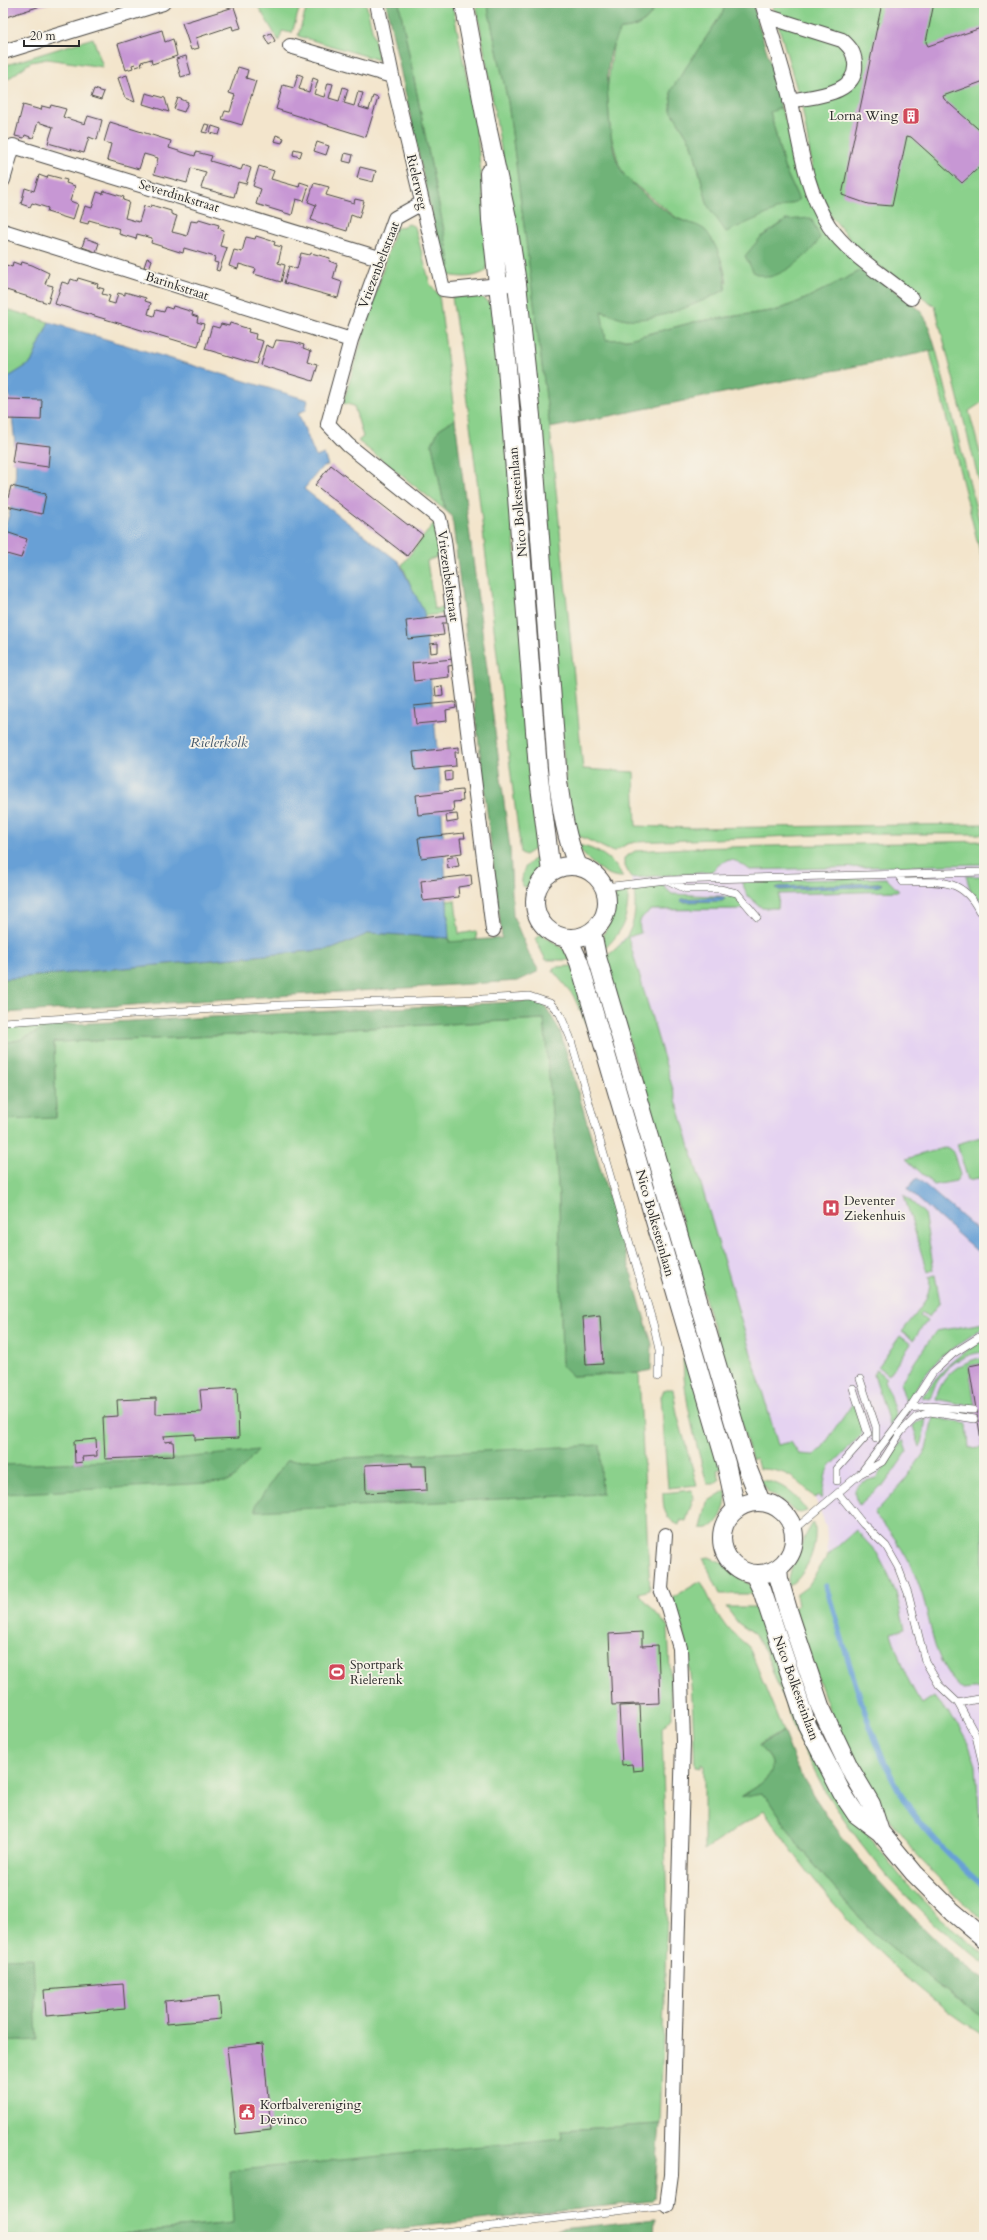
<svg xmlns="http://www.w3.org/2000/svg" width="987" height="2240" font-family="Cardo,serif">
  <style>
    .built { fill: #e5d3f1 }
    .green { fill: #8bd18c; stroke: #5b7e5c; fill-rule: evenodd }
    .forest { fill: #70b378; stroke: #4e6f52 }
    .water { fill: #67a0d6; stroke: #496680 }
    .lines { fill: none; stroke-linecap: round; stroke-linejoin: round }
    .stream { stroke: #67a0d6; stroke-width: 5.5 }
    .building { fill: #c797d4 }
    .service-casing { stroke: #494743; stroke-width: 8 }
    .minor-casing { stroke: #494743; stroke-width: 16 }
    .tertiary-casing { stroke: #494743; stroke-width: 20 }
    .service { stroke: #fff; stroke-width: 7 }
    .minor { stroke: #fff; stroke-width: 14 }
    .tertiary { stroke: #fff; stroke-width: 18 }
    .labels { text-anchor: middle; dominant-baseline: central; stroke-width: 3.5; stroke-linejoin: round; paint-order: stroke }
    .poi-label { font-size: 13px; fill: #2b2b2b; stroke: #f7f3e8; text-anchor: start }
    .street-label { font-size: 13px; fill: #2b2b2b; stroke: #f7f3e8 }
    .water-label { font-size: 14px; font-style: italic; fill: #405467; stroke: #f7f3e8 }
  </style>
  <rect width="100%" height="100%" fill="#f7f3e8"/>
  <filter id="ink" filterUnits="userSpaceOnUse"><feTurbulence type="fractalNoise" baseFrequency=".025" numOctaves="2"/><feDisplacementMap in="SourceGraphic" scale="8" xChannelSelector="R" yChannelSelector="G"/><feConvolveMatrix kernelMatrix="1 2 1 2 8 2 1 2 1" color-interpolation-filters="sRGB"/></filter>
  <filter id="wash" filterUnits="userSpaceOnUse"><feTurbulence type="fractalNoise" baseFrequency=".012" numOctaves="4" result="noise"/><feDisplacementMap in="SourceGraphic" scale="16" xChannelSelector="R" yChannelSelector="G"/><feGaussianBlur stdDeviation="0.9" result="paint"/><feColorMatrix in="noise" values="0 0 0 0 0 0 0 0 0 0 0 0 0 0 0 0 0 1.4 0 .05"/><feComposite in="paint" operator="in"/></filter>
  <g filter="url(#wash)">
    <rect width="100%" height="100%" fill="#f3e5cc"/>
    <path class="built" d="M728 860H738L750 870 984 864V1896L817 1575 828 1555 826 1526 815 1498 798 1479 774 1469H759L756 1458 752 1460 605 957 612 953 629 932 636 915V904L631 878 711 872 721 862Z"/>
    <path class="green" d="M256 3H301L292 33 282 31 279 41Z
      M308 3H366L379 60 298 36Z
      M399 3H452L476 125 489 254 486 271C474 278 462 278 448 275L443 268 451 266Z
      M476 3H487L508 102 530 270 550 428 583 769 634 772 636 826 690 828 984 824V834H846L636 842 627 844 613 852 582 837H574L569 815 513 218Z
      M656 3H725L723 12 671 91V110L692 144 708 206 799 200 784 167 770 111 781 108 793 140 806 191 866 268 805 299 778 310 694 322 629 339 606 340 600 311 627 319 727 282 722 262 705 230 677 218 668 211 625 177 619 165 611 135 607 91 614 39 621 29C638 29 652 19 656 3Z
      M772 3H984V401L969 411 984 468V501L935 306 862 254 827 211 814 178 802 107Z
      M93 38 103 67 47 59 31 62 4 82 3 86V66Z
      M409 224 415 227 430 284 439 295 455 419 439 429 432 444 445 510 358 441 363 437 354 406 343 403 395 229Z
      M479 295 490 303 496 315 539 846 525 855 521 853C496 668 481 481 452 297Z
      M3 308 49 322 31 363 7 378H3Z
      M936 350 984 540V568L930 352Z
      M434 523 437 528 439 556 427 561 434 609 449 607V613L424 616 402 565Z
      M984 841V864L750 870C733 857 727 856 711 872L631 878 624 864V858L635 851 688 848Z
      M577 845C597 848 614 859 623 877 605 878 586 860 577 845Z
      M543 853C546 866 535 877 530 888L522 886C521 867 527 863 543 853Z
      M966 876H984V902L971 892Z
      M886 878 899 891 779 894 778 908H762L748 896 741 881ZM878 883 881 884 879 886 779 890V887Z
      M662 885 672 894 736 897 743 905 744 909 652 910C641 916 637 921 641 933L628 937 778 1445 791 1442 799 1454 814 1455 822 1448 853 1403 862 1429 861 1435 830 1467 826 1474 821 1499 818 1495 815 1498C797 1479 786 1469 759 1469L756 1458 752 1460 605 957C631 940 638 920 634 890Z
      M628 890C629 915 623 933 603 950 598 937 611 923 614 911 616 905 613 898 617 893Z
      M455 900 459 934 476 931 477 940 449 943 447 901Z
      M541 933C552 943 564 945 571 960H546L535 939Z
      M573 966 594 1031 590 1032 573 995 553 971 555 967Z
      M545 1019 559 1197 562 1366 572 1376 639 1373 650 1590 639 1593 668 1627 672 1717 662 1728 667 1911 660 2124 562 2130 563 2138 233 2223 85 2237H3V1120L56 1117 54 1042 155 1039Z
      M52 1025 20 1040 3 1043V1027Z
      M984 1136V1177L968 1180 957 1144Z
      M946 1147 953 1151 960 1175 956 1181 934 1185 906 1159Z
      M904 1195 924 1213 934 1270 927 1272Z
      M935 1275 940 1302 929 1317 922 1313 920 1316 927 1321 913 1340 902 1332C913 1316 934 1298 929 1277Z
      M984 1323V1327L941 1356 922 1379 906 1402 900 1383 936 1331Z
      M900 1336 911 1344 889 1375 878 1367Z
      M984 1340V1352C956 1355 938 1372 930 1399L922 1397C941 1370 955 1356 984 1340Z
      M690 1357 722 1468 717 1470 720 1479 714 1484H707C696 1442 684 1402 683 1359Z
      M984 1357V1363L969 1366 975 1407 936 1399C942 1374 960 1362 984 1357Z
      M876 1370 887 1378 885 1380 896 1416 890 1426 874 1375Z
      M665 1389H673L677 1414 697 1485 668 1488 661 1396Z
      M933 1417 967 1424 969 1448 982 1447 984 1670 982 1671 984 1688 963 1690C932 1664 933 1627 921 1591 911 1561 896 1536 874 1514L905 1480 926 1450Z
      M926 1418 922 1444 920 1447 913 1426 917 1422Z
      M903 1440 907 1452 884 1485 879 1487 859 1505C848 1487 860 1482 876 1478Z
      M759 1480C781 1481 795 1494 807 1511L801 1513 795 1512 785 1503 768 1492Z
      M692 1490 693 1499 686 1521 680 1520 679 1525C664 1519 663 1507 663 1493Z
      M726 1490C728 1504 719 1532 701 1528L707 1502Z
      M813 1523C816 1527 815 1533 815 1538 813 1558 805 1573 789 1586 785 1577 806 1532 813 1523Z
      M856 1530 877 1553 887 1572 896 1593 905 1629 891 1633C899 1658 907 1682 922 1704L934 1696 958 1725 969 1744 976 1765 980 1825 984 1841V1920L966 1906 920 1859 881 1808 835 1726 793 1607 798 1605 796 1595 808 1586 828 1555Z
      M709 1557 721 1562 754 1588 756 1594H720L703 1558Z
      M701 1581 717 1614 727 1628 749 1647 783 1731 759 1745C762 1750 768 1755 771 1760 779 1776 753 1788 742 1796L761 1793 772 1804 801 1849 867 1927 935 1983 984 2018V2035C896 1981 819 1895 764 1810L704 1850V1766L701 1764V1768L695 1767C692 1710 694 1651 672 1598Z
      M726 1607H756L760 1618 765 1616 851 1814 905 1882 941 1919 984 1954V1964L930 1920 888 1877 860 1842 826 1793 798 1738 765 1651 755 1635 738 1623Z"/>
    <path class="forest" d="M386 3H399L451 266 443 268Z
      M487 3H656C652 19 637 29 621 29 608 47 606 76 608 99 609 120 611 161 626 177 638 190 663 210 678 219 686 222 700 225 706 231 717 244 728 273 725 290 700 303 656 322 627 319 619 318 609 313 601 311L606 340 629 339 694 322 778 310 805 299 866 268 920 310 927 321 936 350 550 428 508 102Z
      M725 3H753C761 39 776 72 781 108L770 112 784 167 799 200 726 232 708 206 692 144 671 110V90L723 12Z
      M811 218 820 237C814 252 786 274 769 277 765 277 758 274 754 273L745 256 760 238 786 220Z
      M455 419 510 849 513 916 530 956 539 971 518 981 3 1013V979L332 949 370 933 449 938V942L502 938 452 516 445 510 432 444 439 429Z
      M534 1001 543 1002 560 1031 652 1344 651 1370 639 1373 572 1376 562 1366 559 1197 544 1019 155 1039 54 1042 56 1118 3 1120V1043L20 1040 52 1025Z
      M600 1445 602 1494 256 1511V1504L286 1461Z
      M258 1450 234 1478 227 1482 3 1494V1465L174 1459Z
      M783 1731C789 1746 795 1764 803 1778 833 1830 871 1875 913 1917 935 1940 957 1961 984 1979V2018L935 1983 867 1927 801 1849 772 1804 761 1793 741 1797C752 1789 778 1777 771 1760 769 1755 762 1750 759 1746Z
      M33 1958 37 2040 3 2042V1959Z
      M660 2124 654 2198 651 2201 324 2237H85L233 2223 230 2171 563 2138 562 2130Z
      M655 2219 654 2237H485Z"/>
    <path class="water" d="M49 322 308 400 306 410 298 413 316 457 324 454 328 465 321 468 304 489 399 562 424 612 440 780 449 938 370 933 332 949 3 979V531C25 482 13 429 7 378L31 363Z
      M878 883 882 884 879 886 779 890 776 888 779 887Z
      M722 897 725 899 722 901 683 902 680 901 682 899Z
      M917 1178 984 1236V1245L978 1252 907 1189Z"/>
    <g class="lines">
      <path class="stream" d="M826 1586C848 1656 870 1750 911 1810 931 1838 958 1864 984 1887"/>
    </g>
    <g id="blocks">
      <path class="building" d="M3 3H50L3 18Z
        M882 3H934L926 42 928 46 984 27V81L943 96 944 99 984 134V163L962 183 911 137 907 136 892 206 868 204 842 195Z
        M234 7 241 28 233 30 232 26 196 38 199 48 191 50 182 23Z
        M162 30 165 42 173 39 177 56 152 64 151 59 141 62 142 65 136 67 135 64 132 65 133 68 126 70 118 44Z
        M271 33 275 41 269 45 264 36Z
        M186 56 191 74 181 77 176 59Z
        M238 67 248 70 246 78 256 81 242 125 222 119 225 111 230 112 235 95 229 93Z
        M298 74 303 76 299 89 309 92 313 78 318 80 314 94 324 97 328 83 333 84 329 98 339 101 343 87 348 89 344 103 354 106 358 92 363 93 359 107 369 110 373 96 378 98 366 137 276 109 283 85 294 88Z
        M127 75 135 102 125 98 118 78Z
        M94 89 104 92 101 100 91 97Z
        M146 93 165 98 169 112 143 104Z
        M178 98 188 102 184 112 174 109Z
        M23 105 41 110 42 106 50 108 51 105 66 109 63 117 85 124 88 116 102 120 97 140 89 137 84 153 48 143 53 127 38 122 33 138 25 135 24 138 15 136Z
        M110 122 171 141 169 148 195 156 196 152 212 156 210 161 241 170 243 165 251 168 246 184 238 182 234 197 201 188 206 172 191 168 187 183 154 174 158 158 144 154 139 169 107 160 111 144 104 142Z
        M205 124 210 125 207 133 202 132Z
        M212 126 221 129 219 135 210 133Z
        M276 135 284 138 282 143 274 141Z
        M317 142 329 146 326 155 314 151Z
        M294 149 302 151 300 157 293 155Z
        M345 153 353 155 351 163 343 161Z
        M259 166 274 171 271 179 299 187 300 182 309 185 304 201 296 199 292 215 256 204 261 189 253 186Z
        M360 167 376 171 373 182 357 178Z
        M39 175 47 178 48 175 67 180 66 183 75 186 70 201 78 204 73 220 47 212 48 208 32 203 30 207 21 204 25 188 34 191Z
        M314 183 329 187 326 195 354 203 355 199 364 201 359 218 351 215 347 231 311 220 316 205 308 202Z
        M104 191 124 197 123 200 129 202 125 218 139 222 144 206 150 208 151 205 171 211V214L177 216 172 232 180 234 187 236 191 221 198 222 199 219 219 225 218 228 224 230 220 246 227 248 219 271 216 270 218 263 214 262 215 257 184 248 183 253 151 243 152 238 137 234 136 239 119 234 120 229 89 220 88 224 80 222 85 206 92 208 97 192 103 194Z
        M256 236 275 242 274 245 282 247 278 263 285 265 281 282 254 274 256 269 239 264 238 269 229 266 234 250 242 252 246 237 255 239Z
        M85 238 99 243 96 252 82 247Z
        M301 253 310 255 311 253 330 258 329 261 337 264 333 279 342 282 338 298 284 283 289 266 297 269Z
        M147 258 152 260 149 269 144 267Z
        M13 262 21 265 22 262 32 265 49 273 45 284 53 286 48 303 3 289V264L12 267Z
        M78 278 98 284 97 287 104 289 102 294 110 296 108 302 115 304 118 293 125 295V292L146 298 145 301 151 303 148 314 154 316 156 310 164 312 166 307 172 309 173 306 193 312 192 315 198 317 197 322 204 324 198 347 55 304 62 282 69 284 71 279 77 281Z
        M230 323 249 329 248 332 256 334 255 339 263 341 256 364 205 349 212 326 219 328 221 324 229 326Z
        M276 340 294 342 304 345 303 348 311 351 308 362 318 365 313 381 260 365 266 345 273 348Z
        M5 399 42 400 41 420 5 419Z
        M15 442 50 446 48 467 12 462Z
        M331 465 408 525 409 524 423 535 407 556 315 485Z
        M11 486 46 494 42 514 6 506Z
        M3 531 27 539 21 558 3 553Z
        M448 616V623H442L444 635 408 639 406 621Z
        M438 643V652L431 653 430 644Z
        M453 659 454 665 448 666 449 677 414 681 412 663Z
        M442 686 443 695 436 696 435 687Z
        M455 702 456 708 446 710 447 721 416 724 414 706Z
        M459 747V752H455L456 766 415 770 413 752Z
        M452 771V780L446 781 445 772Z
        M462 790 463 801 453 802 454 811 418 815 416 795Z
        M457 814 458 821 447 823 446 815Z
        M464 833 465 838H460L462 853 421 858 418 838Z
        M457 856 459 866 448 868 447 858Z
        M471 875 472 885 458 887 459 897 423 901 421 881Z
        M600 1315 603 1364 586 1365 583 1317Z
        M984 1363V1452H983L969 1366Z
        M237 1388 239 1438 195 1440V1434L164 1436 165 1442 173 1441 174 1456 105 1459 103 1417 118 1416 117 1400 156 1398V1414L202 1412 200 1390Z
        M96 1439 97 1456 82 1457 83 1462 75 1463 74 1441Z
        M412 1463V1466H426L427 1490 366 1493 365 1465Z
        M642 1632V1646L658 1645 660 1703 612 1705 609 1634Z
        M640 1705 643 1770 633 1771 632 1764 622 1765 619 1706Z
        M123 1984 125 2009 46 2016 44 1990Z
        M219 1996 221 2019 167 2024 165 2001Z
        M263 2043 271 2130 236 2134 227 2047Z"/>
    </g>
  </g>
  <g filter="url(#ink)">
    <use href="#blocks" fill-opacity="0" stroke="#494743" stroke-width="1"/>
    <g class="lines">
      <g class="service-casing">
        <path id="service" d="M897 873 903 882C936 882 962 876 979 911
          M669 881 686 889H720L737 893 757 917
          M604 887 667 880 984 872
          M3 1022 282 1005 482 999 529 996 550 1003 560 1014 570 1037 654 1327 659 1351V1376
          M860 1379 876 1427V1439
          M909 1408 930 1406 973 1410
          M860 1474 882 1462 901 1432 916 1417 930 1412 974 1419
          M837 1481V1469L868 1434 853 1388
          M838 1493 863 1524 886 1546 898 1567 908 1593 925 1661 939 1685 958 1703 976 1736 984 1770
          M793 1531 860 1474 907 1412 933 1372 954 1353 984 1334
          M958 1703 984 1698
          M402 2237 667 2205"/>
      </g>
      <g class="minor-casing">
        <path id="minor" d="M377 3 392 76 443 289 451 290 509 284
          M762 3C772 36 783 69 791 102 800 144 805 189 829 226 849 255 884 275 911 298
          M766 16 842 40C850 47 854 52 855 63 858 95 813 96 790 101
          M290 46 392 76
          M3 52 163 3
          M3 180 13 146 379 258
          M422 203 395 218 351 340 328 424 348 445 439 518 444 540 493 930
          M3 231 351 340
          M665 1535 661 1589 667 1604 680 1648 683 1742 671 2175 667 2205"/>
      </g>
      <g class="tertiary-casing">
        <path id="tertiary" d="M464 3 488 131 507 218 517 283 531 416 558 781C562 811 566 839 578 866
          M489 173 491 220 507 367 538 770 551 872
          M535 902a36 36 0 1 1 72 0a36 36 0 1 1-72 0Z
          M592 932 597 957 747 1467 761 1502
          M568 938 579 962 726 1463 736 1509
          M722 1538a36 36 0 1 1 72 0a36 36 0 1 1-72 0Z
          M778 1568 779 1579 788 1610 820 1706 849 1767 871 1804 880 1832
          M754 1574 762 1590 807 1725 842 1793 856 1814 880 1832 914 1873 953 1912 984 1938"/>
      </g>
      <use href="#service" class="service"/>
      <use href="#minor" class="minor"/>
      <use href="#tertiary" class="tertiary"/>
    </g>
  </g>
  <defs>
    <g id="building-square" transform="scale(0.9)"><rect x="-9" y="-9" width="18" height="18" rx="4" fill="#d1495b" stroke="#f7f3e8"/><path d="M-4-6H4V6H1V3H-1V6H-4ZM-2.5-4.3h1.7v1.8h-1.7ZM.8-4.3h1.7v1.8H.8ZM-2.5-1h1.7V.8h-1.7ZM.8-1h1.7V.8H.8Z" fill="#fff"/></g>
    <g id="hospital-square" transform="scale(0.9)"><rect x="-9" y="-9" width="18" height="18" rx="4" fill="#d1495b" stroke="#f7f3e8"/><path d="M-5-5h3v3.5h4V-5h3V5h-3V1.5h-4V5h-3Z" fill="#fff"/></g>
    <g id="stadium-square" transform="scale(0.9)"><rect x="-9" y="-9" width="18" height="18" rx="4" fill="#d1495b" stroke="#f7f3e8"/><path d="M0-5a6.5 5 0 1 0 0 10a6.5 5 0 1 0 0-10ZM-3.5-1.8h7v3.6h-7Z" fill="#fff"/></g>
    <g id="civic-square" transform="scale(0.9)"><rect x="-9" y="-9" width="18" height="18" rx="4" fill="#d1495b" stroke="#f7f3e8"/><path d="M-.6-6.5H3V-4.5H.6V-3L4-1V1h2V6H-6V1h2V-1L-.6-3ZM-1.2 2.5V6h2.4V2.5Z" fill="#fff"/></g>
  </defs>
  <g fill-rule="evenodd">
    <use href="#building-square" x="911" y="116"/>
    <use href="#hospital-square" x="831" y="1208"/>
    <use href="#stadium-square" x="337" y="1672"/>
    <use href="#civic-square" x="247" y="2112"/>
  </g>
  <g class="labels">
    <g class="poi-label">
      <text x="898" y="116" text-anchor="end">Lorna Wing</text>
      <text x="844" y="1201">Deventer<tspan x="844" dy="15">Ziekenhuis</tspan></text>
      <text x="350" y="1665">Sportpark<tspan x="350" dy="15">Rielerenk</tspan></text>
      <text x="260" y="2105">Korfbalvereniging<tspan x="260" dy="15">Devinco</tspan></text>
    </g>
    <g class="street-label">
      <text transform="translate(417 182) rotate(77)">Rielerweg</text>
      <text transform="translate(179 196) rotate(17)">Severdinkstraat</text>
      <text transform="translate(379 265) rotate(-69)">Vriezenbeltstraat</text>
      <text transform="translate(177 286) rotate(18)">Barinkstraat</text>
      <text transform="translate(518 502) rotate(-95)">Nico Bolkesteinlaan</text>
      <text transform="translate(448 576) rotate(82)">Vriezenbeltstraat</text>
      <text transform="translate(655 1223) rotate(74)">Nico Bolkesteinlaan</text>
      <text transform="translate(796 1688) rotate(70)">Nico Bolkesteinlaan</text>
    </g>
    <g class="water-label">
      <text x="219" y="742">Rielerkolk</text>
    </g>
  </g>
  <rect width="987" height="2240" fill="none" stroke="#f7f3e8" stroke-width="16"/>
  <path d="M24 40v6h55v-6" fill="none" stroke="#2b2b2b" stroke-width="2"/>
  <text x="30" y="40" font-size="12" fill="#2b2b2b" stroke="#f7f3e8" stroke-width="3" paint-order="stroke">20 m</text>
</svg>
